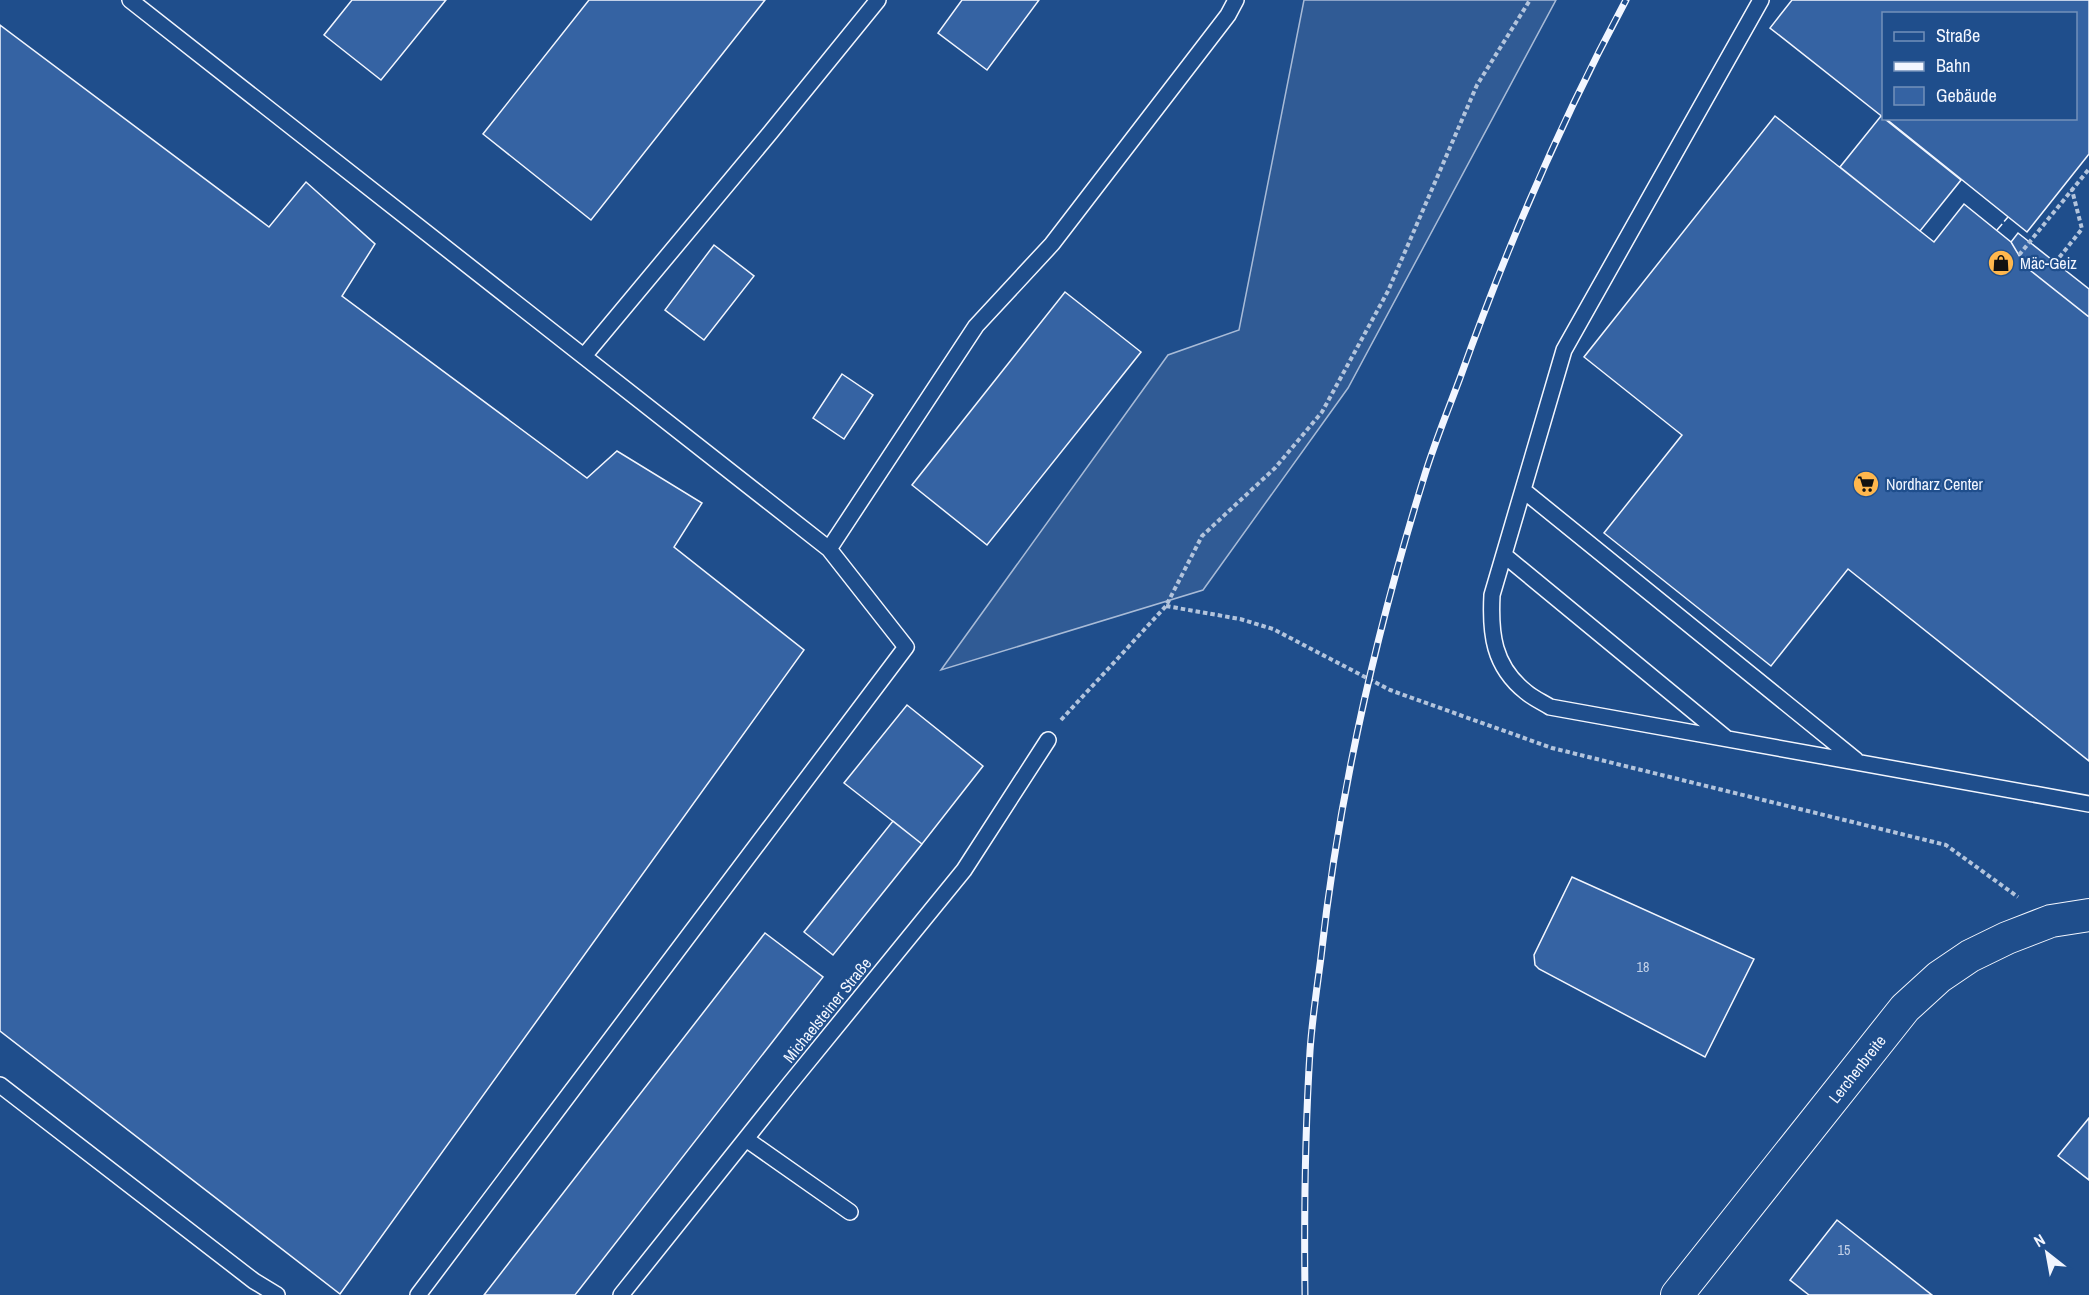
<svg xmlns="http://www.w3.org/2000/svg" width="2089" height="1295" font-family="'Archivo Narrow',sans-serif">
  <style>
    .built { fill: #305b95; stroke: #a8bbd7; stroke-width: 1.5 }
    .building { fill: #3563a3; stroke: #f2f6ff; stroke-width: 1.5 }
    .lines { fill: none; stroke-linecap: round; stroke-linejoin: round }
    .service-casing { stroke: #f2f6ff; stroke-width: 18 }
    .minor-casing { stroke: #f2f6ff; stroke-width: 34 }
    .path { stroke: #b3c4dc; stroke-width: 4; stroke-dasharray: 4.5 3; stroke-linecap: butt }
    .service { stroke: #1f4e8c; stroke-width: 15 }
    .minor { stroke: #1f4e8c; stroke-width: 32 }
    .rail-casing { stroke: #f2f6ff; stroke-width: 7 }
    .rail { stroke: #1f4e8c; stroke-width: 4.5; stroke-dasharray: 14; stroke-linecap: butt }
    .fence { stroke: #f2f6ff; stroke-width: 1.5; stroke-dasharray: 8 3; stroke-linecap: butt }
    .labels { text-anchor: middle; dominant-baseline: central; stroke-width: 4.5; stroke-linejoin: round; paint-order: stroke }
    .number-label { font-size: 14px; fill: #c3d1e8 }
    .poi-label { font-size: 16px; fill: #f2f6ff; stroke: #1f4e8c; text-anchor: start }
    .street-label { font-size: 16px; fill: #f2f6ff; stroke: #1f4e8c }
  </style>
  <rect width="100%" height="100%" fill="#1f4e8c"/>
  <path class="built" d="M1304 0H1556L1348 388 1203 590 941 670 1168 355 1239 330Z"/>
  <path class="building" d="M352 0H446L381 80 324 35Z
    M589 0H765L591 220 483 134Z
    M962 0H1039L987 70 938 33Z
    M1792 0H2089V154L2027 232 1885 118H2076V14H1884V118L1770 28Z
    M0 25 269 227 306 182 375 244 342 296 587 478 617 451 702 503 674 547 804 650 340 1294 0 1031Z
    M1775 116 1934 242 1964 204 2011 242 2026 267 2089 317V761L1848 569 1771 666 1604 533 1682 435 1584 357Z
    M1881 116 1961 180 1920 231 1840 167Z
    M2018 233 2089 289V317L2026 267 2011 242Z
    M714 245 754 276 704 340 665 310Z
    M1065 292 1141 352 987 545 912 485Z
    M842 374 873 395 844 439 813 418Z
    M907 705 983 766 922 844 844 783Z
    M893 821 922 844 833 955 804 932Z
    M1572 877 1754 959 1705 1057 1539 969 1535 965 1534 955Z
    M765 933 823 977 575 1295H484Z
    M2089 1118V1180L2058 1156Z
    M1837 1220 1932 1295H1809L1790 1280Z"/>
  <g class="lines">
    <g class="service-casing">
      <path id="service" d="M130 0 829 549 906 647 418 1295
        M1761 0 1564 350 1492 595C1490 633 1493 666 1526 692 1533 698 1542 702 1550 707L2089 804
        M584 356 770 133 878 0
        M1523 490 1856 760
        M829 549 976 326 1052 244 1228 15 1236 0
        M1504 555 1726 738
        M0 1085 254 1281 277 1295
        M746 1139 850 1212
        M621 1295 788 1086 964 870 1048 740"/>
    </g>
    <g class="minor-casing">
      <path id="minor" d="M1677 1295 1905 1008 1939 977 1970 956 2007 938 2051 921 2089 915"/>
    </g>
    <path class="path" d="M2019 255 2089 169
      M2050 269 2082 229 2072 190
      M1166 606 1240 619 1273 629 1390 690 1552 748 1946 845 2018 897
      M1061 720 1166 606 1202 536 1275 468 1322 412 1388 291 1477 85 1530 0"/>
    <use href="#service" class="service"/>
    <use href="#minor" class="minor"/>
    <g class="rail-casing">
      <path id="rail" d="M1305 1295C1304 1214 1305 1132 1310 1051 1312 1020 1317 988 1321 957 1339 792 1376 632 1425 474 1435 442 1448 410 1460 378 1506 249 1561 121 1626 0"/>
    </g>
    <use href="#rail" class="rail"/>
    <path class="fence" d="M1997 230 2008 217"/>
  </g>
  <defs>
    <g id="shop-disc" transform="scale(1.35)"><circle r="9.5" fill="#ffb74d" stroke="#1f4e8c"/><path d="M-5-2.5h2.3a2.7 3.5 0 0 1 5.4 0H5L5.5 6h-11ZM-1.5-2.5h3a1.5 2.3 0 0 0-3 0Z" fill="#111"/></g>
    <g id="supermarket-disc" transform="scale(1.35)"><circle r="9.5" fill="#ffb74d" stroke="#1f4e8c"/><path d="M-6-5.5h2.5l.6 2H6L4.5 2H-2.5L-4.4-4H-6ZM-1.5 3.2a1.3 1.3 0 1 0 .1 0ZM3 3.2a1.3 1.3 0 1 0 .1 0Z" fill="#111"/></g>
  </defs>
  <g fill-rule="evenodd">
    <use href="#shop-disc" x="2001" y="263"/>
    <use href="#supermarket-disc" x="1866" y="484"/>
  </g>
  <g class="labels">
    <g class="number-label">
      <text x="1643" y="967">18</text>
      <text x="1844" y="1250">15</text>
    </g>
    <g class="poi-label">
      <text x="2020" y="263">Mäc-Geiz</text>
      <text x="1886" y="484">Nordharz Center</text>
    </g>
    <g class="street-label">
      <text transform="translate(827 1010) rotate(-51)">Michaelsteiner Straße</text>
      <text transform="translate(1857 1069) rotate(-52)">Lerchenbreite</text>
    </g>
  </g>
  <rect x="1882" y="12" width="195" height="108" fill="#1f4e8c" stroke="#7391ba" stroke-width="1.5"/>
  <rect x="1894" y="32" width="30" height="9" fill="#1f4e8c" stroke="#7391ba" stroke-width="1.5"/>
  <text x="1936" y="42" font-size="18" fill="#f2f6ff">Straße</text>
  <rect x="1894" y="62" width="30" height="9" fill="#f2f6ff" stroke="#7391ba" stroke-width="1.5"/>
  <text x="1936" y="72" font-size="18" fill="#f2f6ff">Bahn</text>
  <rect x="1894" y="87" width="30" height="18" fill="#3563a3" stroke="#7391ba" stroke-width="1.5"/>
  <text x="1936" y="102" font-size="18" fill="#f2f6ff">Gebäude</text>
  <g transform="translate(2047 1253) rotate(329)" stroke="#1f4e8c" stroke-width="4.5" paint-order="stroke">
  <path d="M0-4.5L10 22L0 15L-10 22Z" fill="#f2f6ff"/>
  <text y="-9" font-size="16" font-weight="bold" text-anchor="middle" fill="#f2f6ff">N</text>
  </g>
</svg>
